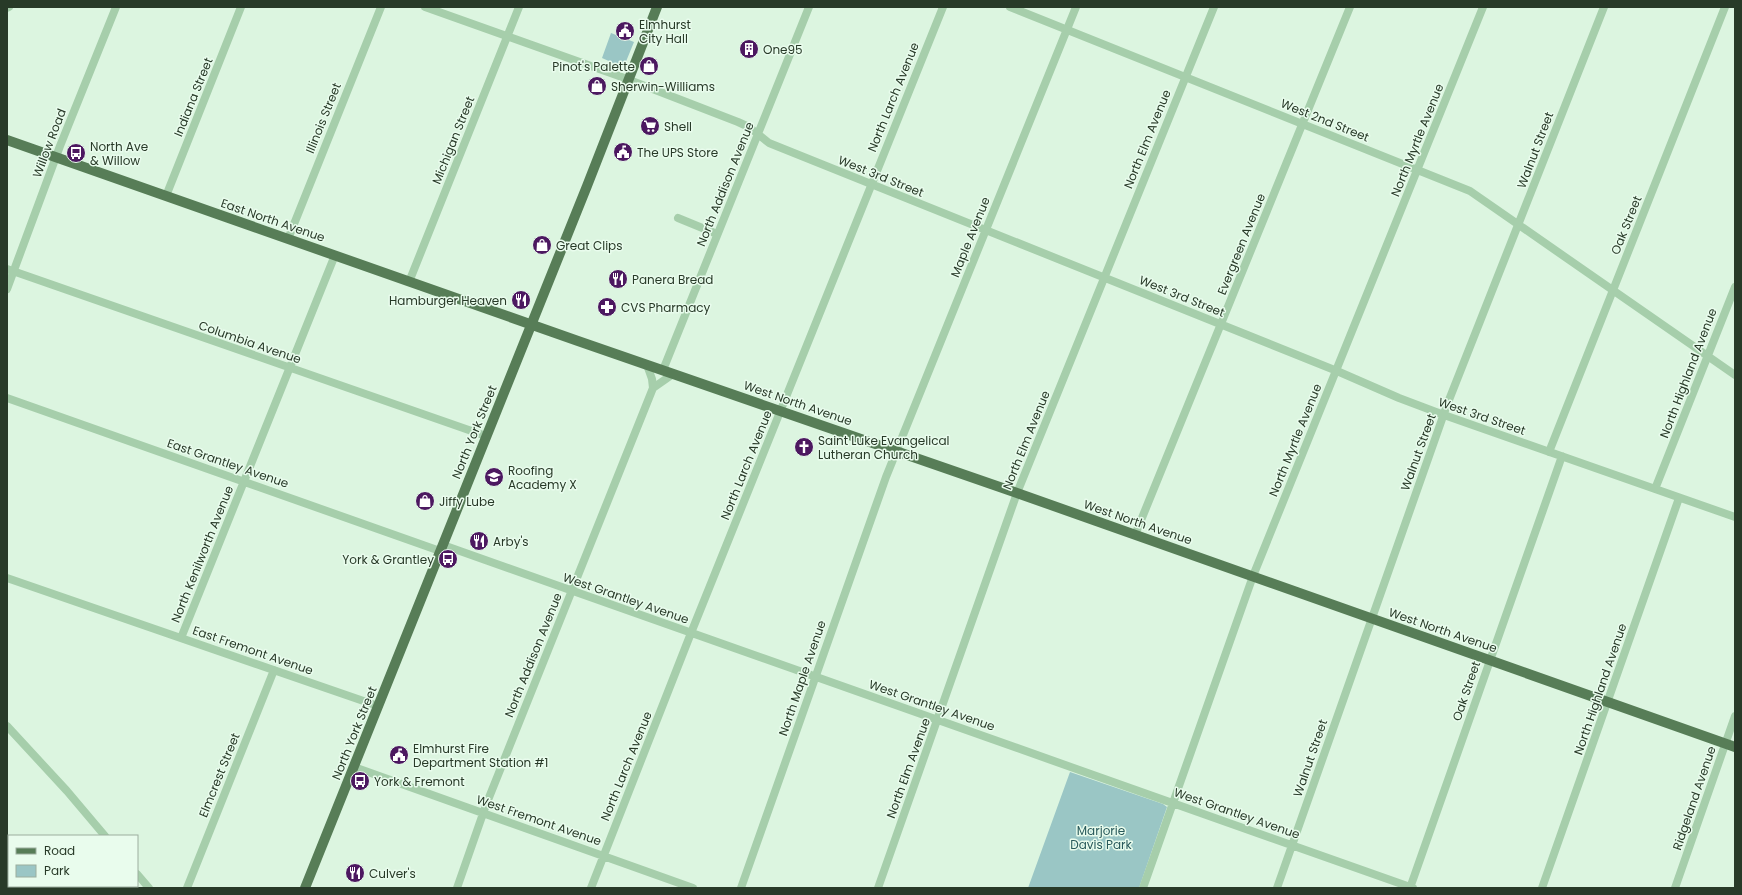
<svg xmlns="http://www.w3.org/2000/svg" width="1742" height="895" font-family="Poppins,sans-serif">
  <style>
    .green { fill: #9ac6c5 }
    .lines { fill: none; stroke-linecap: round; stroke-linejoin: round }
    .minor { stroke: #a6ceab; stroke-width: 8 }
    .major { stroke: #577d57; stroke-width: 10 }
    .highway { stroke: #3f5c3e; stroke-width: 11 }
    .labels { text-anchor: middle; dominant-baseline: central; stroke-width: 3; stroke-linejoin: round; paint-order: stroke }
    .poi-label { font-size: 12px; fill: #283a28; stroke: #e9fced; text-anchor: start }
    .street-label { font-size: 12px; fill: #283a28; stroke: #e9fced }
    .park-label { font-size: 12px; fill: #295a5b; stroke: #e9fced }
  </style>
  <rect width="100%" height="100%" fill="#dcf5e0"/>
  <path class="green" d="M611 33 634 42 625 64 620 66 602 58Z
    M1070 772 1163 804 1167 807 1139 888H1028Z"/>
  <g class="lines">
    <path class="minor" d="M425 7 619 76 738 122 749 127 769 143 1337 371 1399 398 1444 415 1735 517
      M1010 7 1470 191 1735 375
      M7 8 9 7
      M166 196 241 7
      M678 218 717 234
      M288 239 381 7
      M7 269 486 436
      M409 282 519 7
      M7 289 60 146 116 7
      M663 370 809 7
      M653 388 673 374
      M7 398 440 551
      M1549 452 1725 7
      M1655 489 1735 287
      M1135 535 1350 7
      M443 545 1413 888
      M7 578 378 706
      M181 638 335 255
      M7 726 67 791 105 836
      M354 767 693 888
      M137 874 149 888
      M187 888 274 670
      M457 888 486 805 653 388 652 379 647 365
      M591 888 691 633 943 7
      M741 888 886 477 1076 7
      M878 888 1017 493 1214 7
      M1143 888 1253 576 1483 7
      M1277 888 1447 405 1604 7
      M1410 888 1562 456
      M1542 888 1679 498
      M1675 888 1735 716"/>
    <path class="major" d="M7 140 578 341 1017 493 1735 747
      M305 888 587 186 657 7"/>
    <path class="highway" d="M126 886 128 888
      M53 888 55 886"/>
  </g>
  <defs>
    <g id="civic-disc" transform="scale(1)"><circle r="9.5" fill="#4c1860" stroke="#e9fced"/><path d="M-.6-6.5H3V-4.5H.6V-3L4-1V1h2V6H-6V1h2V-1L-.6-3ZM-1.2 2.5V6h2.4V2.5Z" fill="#fff"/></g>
    <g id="building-disc" transform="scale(1)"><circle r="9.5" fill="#4c1860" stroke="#e9fced"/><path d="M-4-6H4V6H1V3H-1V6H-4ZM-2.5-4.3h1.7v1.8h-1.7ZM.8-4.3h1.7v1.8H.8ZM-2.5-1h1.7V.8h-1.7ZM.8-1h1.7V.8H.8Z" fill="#fff"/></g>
    <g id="shop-disc" transform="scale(1)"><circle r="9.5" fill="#4c1860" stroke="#e9fced"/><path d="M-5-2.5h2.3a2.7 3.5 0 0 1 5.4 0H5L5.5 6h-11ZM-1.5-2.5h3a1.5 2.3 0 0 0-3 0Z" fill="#fff"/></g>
    <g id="supermarket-disc" transform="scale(1)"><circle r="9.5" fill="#4c1860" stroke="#e9fced"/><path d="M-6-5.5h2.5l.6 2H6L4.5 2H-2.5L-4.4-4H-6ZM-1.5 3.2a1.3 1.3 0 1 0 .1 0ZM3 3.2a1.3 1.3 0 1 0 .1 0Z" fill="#fff"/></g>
    <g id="bus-disc" transform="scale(1)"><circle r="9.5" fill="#4c1860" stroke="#e9fced"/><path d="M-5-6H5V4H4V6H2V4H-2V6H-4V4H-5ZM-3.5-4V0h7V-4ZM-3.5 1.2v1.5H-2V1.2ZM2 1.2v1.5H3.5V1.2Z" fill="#fff"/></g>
    <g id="restaurant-disc" transform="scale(1)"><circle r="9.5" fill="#4c1860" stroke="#e9fced"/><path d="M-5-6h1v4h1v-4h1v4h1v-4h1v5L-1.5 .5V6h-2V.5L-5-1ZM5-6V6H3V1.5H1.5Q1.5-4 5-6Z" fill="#fff"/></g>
    <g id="pharmacy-disc" transform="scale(1)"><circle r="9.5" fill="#4c1860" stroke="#e9fced"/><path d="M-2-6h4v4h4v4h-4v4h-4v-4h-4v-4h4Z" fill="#fff"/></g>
    <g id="church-disc" transform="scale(1)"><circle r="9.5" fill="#4c1860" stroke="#e9fced"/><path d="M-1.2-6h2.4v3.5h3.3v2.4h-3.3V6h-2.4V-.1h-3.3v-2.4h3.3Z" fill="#fff"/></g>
    <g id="school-disc" transform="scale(1)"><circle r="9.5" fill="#4c1860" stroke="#e9fced"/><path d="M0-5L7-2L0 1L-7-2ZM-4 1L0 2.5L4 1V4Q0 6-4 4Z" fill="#fff"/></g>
  </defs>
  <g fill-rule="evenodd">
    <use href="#civic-disc" x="625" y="31"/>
    <use href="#building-disc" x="749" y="49"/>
    <use href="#shop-disc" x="649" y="66"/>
    <use href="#shop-disc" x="597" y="86"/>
    <use href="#supermarket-disc" x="650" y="126"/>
    <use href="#civic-disc" x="623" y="152"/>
    <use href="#bus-disc" x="76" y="153"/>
    <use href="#shop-disc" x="542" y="245"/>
    <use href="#restaurant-disc" x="618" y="279"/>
    <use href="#restaurant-disc" x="521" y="300"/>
    <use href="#pharmacy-disc" x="607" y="307"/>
    <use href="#church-disc" x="804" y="447"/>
    <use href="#school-disc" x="494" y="477"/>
    <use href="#shop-disc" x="425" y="501"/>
    <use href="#restaurant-disc" x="479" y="541"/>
    <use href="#bus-disc" x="448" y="559"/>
    <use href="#civic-disc" x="399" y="755"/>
    <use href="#bus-disc" x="360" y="781"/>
    <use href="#restaurant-disc" x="355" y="873"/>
  </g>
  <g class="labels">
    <g class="poi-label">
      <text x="639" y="24">Elmhurst<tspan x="639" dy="14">City Hall</tspan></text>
      <text x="763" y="49">One95</text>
      <text x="635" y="66" text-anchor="end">Pinot's Palette</text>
      <text x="611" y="86">Sherwin-Williams</text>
      <text x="664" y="126">Shell</text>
      <text x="90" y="146">North Ave<tspan x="90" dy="14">&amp; Willow</tspan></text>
      <text x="637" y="152">The UPS Store</text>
      <text x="556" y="245">Great Clips</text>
      <text x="632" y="279">Panera Bread</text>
      <text x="507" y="300" text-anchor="end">Hamburger Heaven</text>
      <text x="621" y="307">CVS Pharmacy</text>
      <text x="818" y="440">Saint Luke Evangelical<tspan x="818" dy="14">Lutheran Church</tspan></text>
      <text x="508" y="470">Roofing<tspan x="508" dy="14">Academy X</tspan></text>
      <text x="439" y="501">Jiffy Lube</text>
      <text x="493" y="541">Arby's</text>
      <text x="434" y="559" text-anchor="end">York &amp; Grantley</text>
      <text x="413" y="748">Elmhurst Fire<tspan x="413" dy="14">Department Station #1</tspan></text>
      <text x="374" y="781">York &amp; Fremont</text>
      <text x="369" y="873">Culver's</text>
    </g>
    <g class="street-label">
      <text transform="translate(193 97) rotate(-68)">Indiana Street</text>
      <text transform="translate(893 97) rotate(-68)">North Larch Avenue</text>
      <text transform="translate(323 118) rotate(-68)">Illinois Street</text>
      <text transform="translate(1325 120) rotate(22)">West 2nd Street</text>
      <text transform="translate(1147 139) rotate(-68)">North Elm Avenue</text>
      <text transform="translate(453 140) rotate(-68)">Michigan Street</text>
      <text transform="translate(1417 140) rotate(-68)">North Myrtle Avenue</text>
      <text transform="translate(49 143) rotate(-69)">Willow Road</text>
      <text transform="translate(1535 150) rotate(-69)">Walnut Street</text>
      <text transform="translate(881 176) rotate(22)">West 3rd Street</text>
      <text transform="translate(725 184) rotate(-68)">North Addison Avenue</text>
      <text transform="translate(273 220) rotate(19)">East North Avenue</text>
      <text transform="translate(1626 225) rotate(-68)">Oak Street</text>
      <text transform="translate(970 237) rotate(-68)">Maple Avenue</text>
      <text transform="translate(1241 244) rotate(-68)">Evergreen Avenue</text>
      <text transform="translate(1182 296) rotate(22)">West 3rd Street</text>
      <text transform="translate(250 342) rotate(19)">Columbia Avenue</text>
      <text transform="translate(1688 373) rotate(-69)">North Highland Avenue</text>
      <text transform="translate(798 403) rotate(19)">West North Avenue</text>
      <text transform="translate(1482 416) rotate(19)">West 3rd Street</text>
      <text transform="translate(474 432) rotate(-68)">North York Street</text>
      <text transform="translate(1026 440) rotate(-68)">North Elm Avenue</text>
      <text transform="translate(1295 440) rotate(-68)">North Myrtle Avenue</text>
      <text transform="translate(1418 452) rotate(-70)">Walnut Street</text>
      <text transform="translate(228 463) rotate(19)">East Grantley Avenue</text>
      <text transform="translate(746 465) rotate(-68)">North Larch Avenue</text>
      <text transform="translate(1138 522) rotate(19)">West North Avenue</text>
      <text transform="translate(202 554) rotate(-68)">North Kenilworth Avenue</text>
      <text transform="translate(626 598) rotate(19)">West Grantley Avenue</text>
      <text transform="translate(1443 630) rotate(19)">West North Avenue</text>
      <text transform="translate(253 650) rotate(19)">East Fremont Avenue</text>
      <text transform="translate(533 655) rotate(-68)">North Addison Avenue</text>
      <text transform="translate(802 678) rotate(-71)">North Maple Avenue</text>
      <text transform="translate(1600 689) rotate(-71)">North Highland Avenue</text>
      <text transform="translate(1466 691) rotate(-71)">Oak Street</text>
      <text transform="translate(932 705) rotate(19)">West Grantley Avenue</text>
      <text transform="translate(354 733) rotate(-68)">North York Street</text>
      <text transform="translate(1310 758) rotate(-71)">Walnut Street</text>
      <text transform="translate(626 766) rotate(-68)">North Larch Avenue</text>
      <text transform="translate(908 768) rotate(-70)">North Elm Avenue</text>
      <text transform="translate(219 775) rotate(-68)">Elmcrest Street</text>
      <text transform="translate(1694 798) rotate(-71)">Ridgeland Avenue</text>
      <text transform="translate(1237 813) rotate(19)">West Grantley Avenue</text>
      <text transform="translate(539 820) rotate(19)">West Fremont Avenue</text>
    </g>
    <g class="park-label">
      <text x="1101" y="830">Marjorie<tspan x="1101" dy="14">Davis Park</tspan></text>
    </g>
  </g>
  <rect width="1742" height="895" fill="none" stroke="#283a28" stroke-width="16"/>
  <rect x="8" y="835" width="130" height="52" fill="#e9fced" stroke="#9cae9e"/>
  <rect x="16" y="848" width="20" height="6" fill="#577d57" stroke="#9cae9e"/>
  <text x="44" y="855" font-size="12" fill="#283a28">Road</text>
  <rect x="16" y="865" width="20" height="12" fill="#9ac6c5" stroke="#9cae9e"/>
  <text x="44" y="875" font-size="12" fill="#283a28">Park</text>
</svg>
